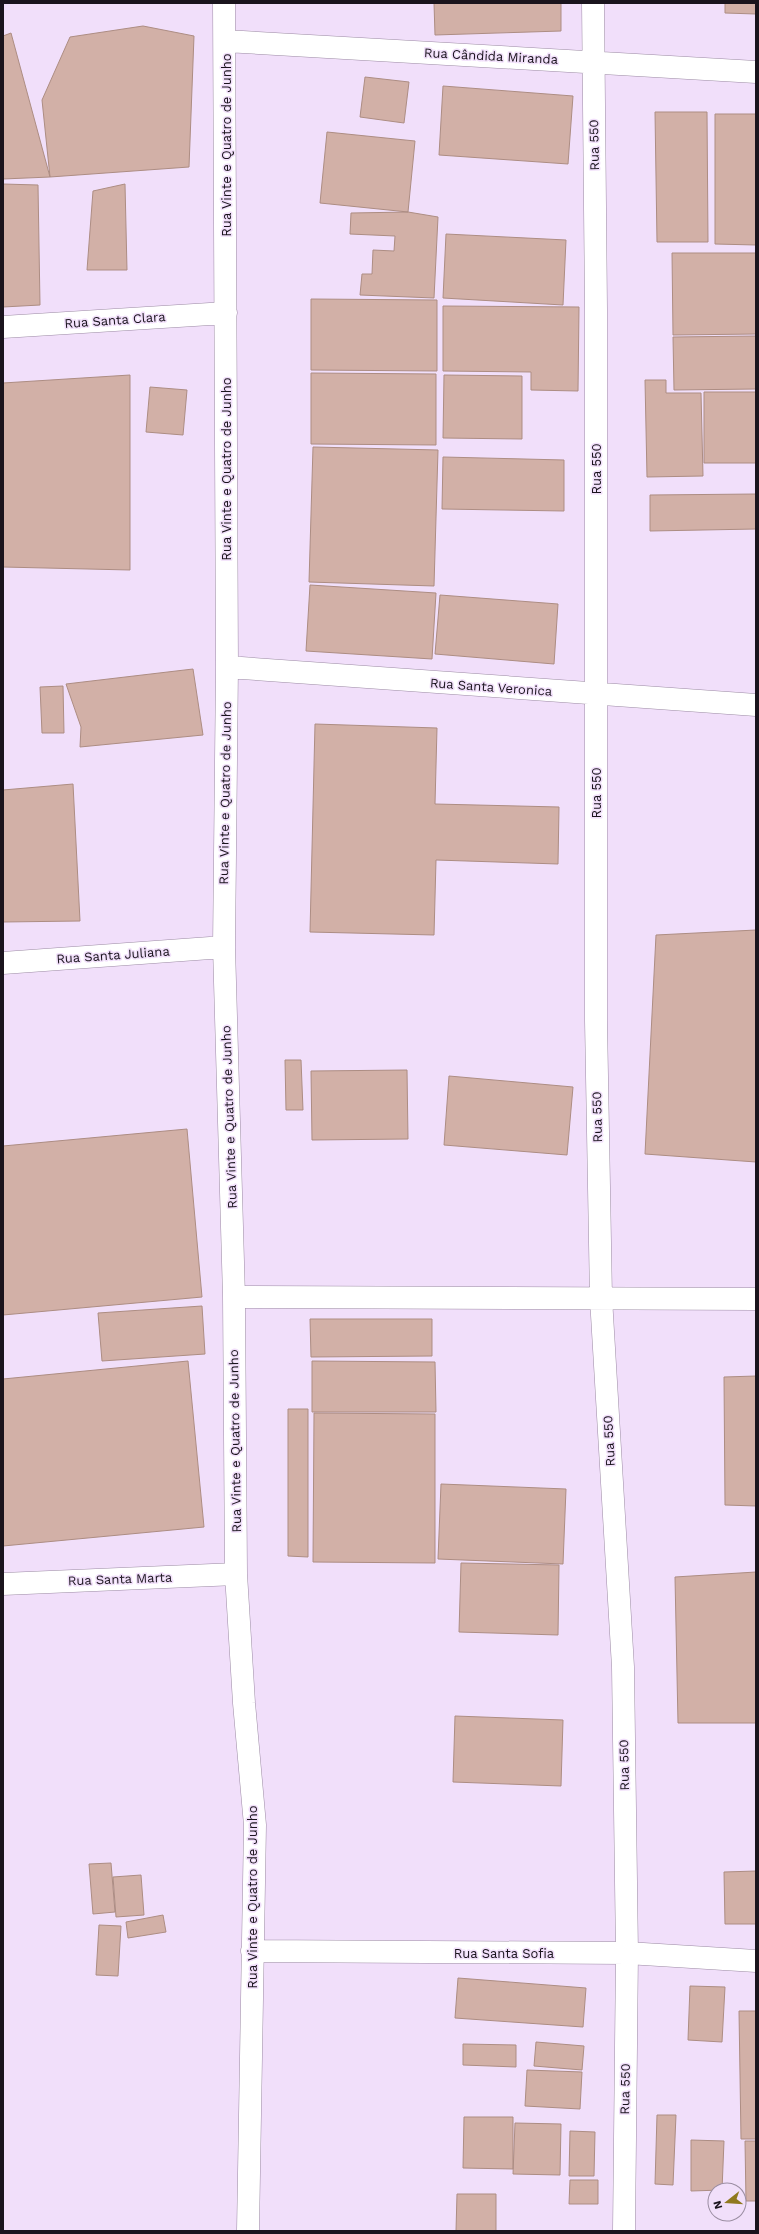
<svg xmlns="http://www.w3.org/2000/svg" width="759" height="2234" font-family="'Work Sans',sans-serif">
  <style>
    .building { fill: #d2b0a7; stroke: #ad8d83 }
    .lines { fill: none; stroke-linecap: round; stroke-linejoin: round }
    .street-casing { stroke: #9c8ba4; stroke-width: 23 }
    .street { stroke: #fff; stroke-width: 22 }
    .labels { text-anchor: middle; dominant-baseline: central; stroke-width: 3; stroke-linejoin: round; paint-order: stroke }
    .street-label { font-size: 13px; fill: #1a141d; stroke: #f1dffa }
  </style>
  <rect width="100%" height="100%" fill="#f1dffa"/>
  <path class="building" d="M434 3H561V31L435 35Z
    M725 3H756V14L725 13Z
    M143 26 194 36 189 167 50 177 42 100 70 37Z
    M11 33 50 177 3 179V36Z
    M365 77 409 82 404 123 360 117Z
    M443 86 573 96 568 164 439 155Z
    M655 112H707L708 242H657Z
    M715 114H756V245L715 244Z
    M327 132 415 141 408 212 320 203Z
    M3 184 38 185 40 305 3 307Z
    M125 184 127 270H87L93 191Z
    M408 212 438 217 434 298 360 295 362 274H372L373 250 394 251 395 236 350 234 351 213Z
    M446 234 566 240 563 305 443 298Z
    M672 253H756V334L673 335Z
    M311 299 437 300V371L311 370Z
    M443 306 579 307 578 391 531 390V372L443 371Z
    M756 336V389L674 390 673 337Z
    M311 373 436 374V445L311 444Z
    M130 375V570L3 567V383Z
    M444 375 522 376V439L443 438Z
    M645 380H666V393H701L703 476 647 477Z
    M150 387 187 390 183 435 146 432Z
    M704 392H756V463H704Z
    M313 447 438 450 434 586 309 582Z
    M443 457 564 460V511L442 509Z
    M756 494V529L650 531V495Z
    M310 585 436 593 432 659 306 651Z
    M440 595 558 604 554 664 435 654Z
    M193 669 203 735 80 747 81 727 66 684Z
    M63 686 64 733H42L40 687Z
    M315 724 437 728 435 804 559 807 558 864 436 860 434 935 310 932Z
    M73 784 80 921 3 922V790Z
    M756 930V1162L645 1154 656 935Z
    M285 1060H301L303 1110H286Z
    M407 1070 408 1139 312 1140 311 1071Z
    M449 1076 573 1087 567 1155 444 1145Z
    M187 1129 202 1297 3 1315V1146Z
    M202 1306 205 1354 102 1361 98 1313Z
    M310 1319H432V1356L311 1357Z
    M188 1361 204 1527 3 1546V1379Z
    M312 1361 435 1362 436 1412H312Z
    M756 1376V1506L725 1505 724 1377Z
    M288 1409H308V1557L288 1556Z
    M314 1413 435 1414V1563L313 1562Z
    M441 1484 566 1489 563 1564 438 1559Z
    M461 1563 559 1565 558 1635 459 1632Z
    M756 1572V1723H678L675 1577Z
    M455 1716 563 1720 561 1786 453 1782Z
    M111 1863 115 1912 93 1914 89 1864Z
    M756 1871V1924H725L724 1872Z
    M141 1875 144 1915 116 1917 113 1877Z
    M163 1915 166 1932 128 1938 126 1922Z
    M99 1925 121 1926 118 1976 96 1975Z
    M458 1978 586 1988 583 2027 455 2018Z
    M690 1986 725 1987 722 2042 688 2040Z
    M739 2011H756V2139H741Z
    M536 2042 584 2046 582 2070 534 2066Z
    M463 2044 516 2045V2067L463 2065Z
    M527 2070 582 2072 580 2109 525 2106Z
    M657 2115H676L673 2185 655 2184Z
    M464 2117H513V2169L463 2168Z
    M515 2123 561 2124 560 2175 513 2174Z
    M570 2131 595 2132 594 2176H569Z
    M691 2140 724 2141 722 2190 691 2191Z
    M745 2141H756V2201H746Z
    M570 2180H598V2204H569Z
    M457 2194H496V2231H456Z"/>
  <g class="lines">
    <g class="street-casing">
      <path id="street" d="M224 3 227 667 224 947 234 1297 236 1574 244 1703 255 1825 248 2231
        M593 3 596 309V1021L601 1298 623 1667 627 1953 624 2231
        M225 41 756 72
        M3 327 226 313
        M227 667 756 705
        M3 963 224 947
        M234 1297 756 1299
        M3 1584 236 1574
        M252 1951 627 1953 756 1961"/>
    </g>
    <use href="#street" class="street"/>
  </g>
  <g class="labels">
    <g class="street-label">
      <text transform="translate(491 56) rotate(3)">Rua Cândida Miranda</text>
      <text transform="translate(226 145) rotate(-90)">Rua Vinte e Quatro de Junho</text>
      <text transform="translate(594 145) rotate(-91)">Rua 550</text>
      <text transform="translate(115 320) rotate(-4)">Rua Santa Clara</text>
      <text transform="translate(226 469) rotate(-90)">Rua Vinte e Quatro de Junho</text>
      <text transform="translate(596 469) rotate(-90)">Rua 550</text>
      <text transform="translate(491 687) rotate(4)">Rua Santa Veronica</text>
      <text transform="translate(225 793) rotate(-89)">Rua Vinte e Quatro de Junho</text>
      <text transform="translate(596 793) rotate(-90)">Rua 550</text>
      <text transform="translate(113 955) rotate(-4)">Rua Santa Juliana</text>
      <text transform="translate(229 1117) rotate(-92)">Rua Vinte e Quatro de Junho</text>
      <text transform="translate(597 1117) rotate(-91)">Rua 550</text>
      <text transform="translate(235 1441) rotate(-91)">Rua Vinte e Quatro de Junho</text>
      <text transform="translate(609 1441) rotate(-93)">Rua 550</text>
      <text transform="translate(120 1579) rotate(-2)">Rua Santa Marta</text>
      <text transform="translate(624 1765) rotate(-91)">Rua 550</text>
      <text transform="translate(252 1897) rotate(-90)">Rua Vinte e Quatro de Junho</text>
      <text x="504" y="1953">Rua Santa Sofia</text>
      <text transform="translate(625 2089) rotate(-89)">Rua 550</text>
    </g>
  </g>
  <rect width="759" height="2234" fill="none" stroke="#1a141d" stroke-width="8"/>
  <g transform="translate(727 2202) rotate(253)"><circle r="19" fill="#f1dffa" stroke="#9b8ea2"/>
  <path d="M0-3L7 15L0 10L-7 15Z" fill="#90791f"/>
  <text y="-6" font-size="11" font-weight="bold" text-anchor="middle" fill="#1a141d">N</text>
  </g>
</svg>
